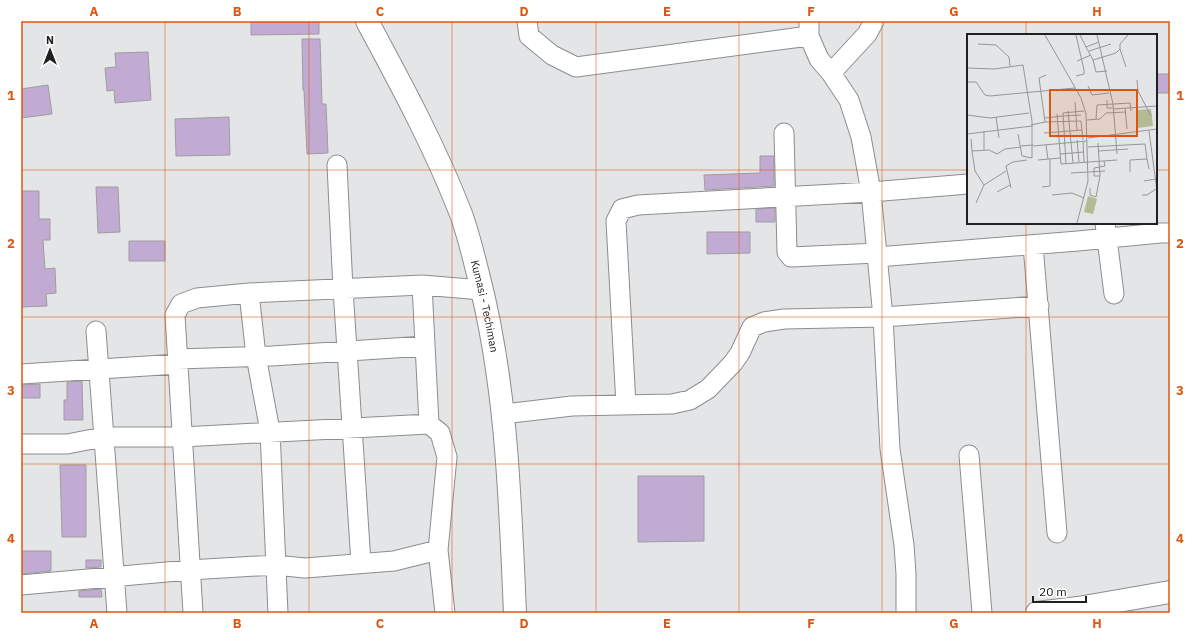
<svg xmlns="http://www.w3.org/2000/svg" width="1191" height="634" font-family="'IBM Plex Sans',sans-serif">
  <style>
    .building { fill: #c2abd2; stroke: #9f9d9f }
    .lines { fill: none; stroke-linecap: round; stroke-linejoin: round }
    .minor-casing { stroke: #8c8d8f; stroke-width: 21 }
    .major-casing { stroke: #8c8d8f; stroke-width: 24 }
    .highway-casing { stroke: #8c8d8f; stroke-width: 24 }
    .minor { stroke: #fff; stroke-width: 19 }
    .major { stroke: #fff; stroke-width: 22 }
    .highway { stroke: #fff; stroke-width: 22 }
    .grid { fill: none; stroke: #de560d; stroke-width: 1; stroke-opacity: 0.55 }
    .labels { text-anchor: middle; dominant-baseline: central; stroke-width: 4; stroke-linejoin: round; paint-order: stroke }
    .street-label { font-size: 11px; fill: #202021; stroke: #fff }
    .inset-road { fill: none; stroke: #969698; stroke-width: 1 }
    .view { fill: #de560d; fill-opacity: 0.15; stroke: #de560d; stroke-width: 2 }
    .inset-edge { fill: none; stroke: #202021; stroke-width: 2 }
    .neatline { fill: none; stroke: #de560d; stroke-width: 1.5 }
    .grid-label { font-size: 13px; text-anchor: middle; font-weight: bold; fill: #de560d }
  </style>
  <rect width="100%" height="100%" fill="#e4e5e7"/>
  <path class="building" d="M251 21H319V34L251 35Z
    M302 39H320L322 104H326L328 153 307 154 304 90H303Z
    M148 52 151 100 115 103 114 90 107 91 105 68 116 67 115 53Z
    M1156 74H1170V93H1156Z
    M48 85 52 114 21 118V89Z
    M229 117 230 155 176 156 175 119Z
    M760 156H774V186L705 190 704 175 760 173Z
    M96 187H118L120 232 98 233Z
    M21 191H39V219H50V240H43L45 269 55 268 56 293 46 294 47 306 21 307Z
    M775 208V222H756V209Z
    M707 232H750V253L707 254Z
    M129 241H165V261H129Z
    M82 381 83 420H64V400H67V382Z
    M40 384V398H21V385Z
    M60 465H86V537H62Z
    M638 476H704V541L638 542Z
    M21 551H51V571L21 574Z
    M86 560H101V567L86 568Z
    M101 589 102 597H79V591Z"/>
  <g class="lines">
    <g class="minor-casing">
      <path id="minor" d="M527 21 529 36 552 55 576 67 809 36
        M809 21V36L819 59 831 73 849 100 861 137 871 192 883 317 890 449 904 545 906 574V613
        M831 73 867 34 874 21
        M784 133 787 252 791 257 877 253
        M337 165 343 289 361 563
        M1105 223 1114 294
        M1033 245 1057 533
        M877 257 1078 241 1160 233H1170
        M422 285 429 424
        M249 293 256 356 270 431 278 613
        M96 331 117 613
        M177 359 272 356 425 346
        M21 374 178 364
        M626 405 616 221 622 209 638 205 871 192 968 184
        M504 414 572 406 672 404 690 400 708 389 733 363 740 353 752 327 764 322 784 319 883 317 1039 306
        M21 444H67L103 437H182L429 424 440 433 447 457 438 550 445 613
        M969 455 982 613
        M21 585 189 570 275 565 305 568 394 561 438 550
        M193 613 175 315 181 304 197 298 249 293 422 285 482 290"/>
    </g>
    <g class="major-casing">
      <path id="major" d="M1037 613 1078 608 1170 592"/>
    </g>
    <g class="highway-casing">
      <g id="highway">
        <path id="s1" d="M367 21C401 84 435 147 461 214 468 233 473 254 478 274 507 385 510 499 515 613"/>
      </g>
    </g>
    <use href="#minor" class="minor"/>
    <use href="#major" class="major"/>
    <use href="#highway" class="highway"/>
  </g>
  <path class="grid" d="M165 21V613M309 21V613M452 21V613M596 21V613M739 21V613M882 21V613M1026 21V35M21 170H968M1156 170H1170M1026 223V613M21 317H1170M21 464H1170"/>
  <g class="labels">
    <g class="street-label">
      <text stroke="none"><textPath href="#s1" startOffset="310">Kumasi - Techiman</textPath></text>
    </g>
  </g>
  <g transform="translate(967 34)">
    <rect width="190" height="190" fill="#e4e5e7"/>
    <path d="M184 75 186 92 170 94 169 76ZM121 162 130 165 126 180 117 178Z" fill="#b2bb93"/>
    <path class="inset-road" d="M78 1 114 64 119 80 121 147 110 189M109 1 117 36V40L109 42M113 1 119 13M130 1 146 70 150 120M132 8 119 13 126 26 129 38 140 37M11 10 29 11 42 23 43 32M153 15 159 33M122 17 144 10M126 26 149 19 153 15V10L161 1M110 27 124 21M0 34 27 35 56 31 65 87V124L55 122 51 100M79 41 72 44 78 88 114 87 116 106M170 46 171 57 184 82M0 48H9L18 61 23 62 108 54M121 52 125 61 142 59M140 66V74H146M108 68 110 97M158 74 160 95M147 75 190 72M101 77 106 129M90 80 94 130 150 126M0 81 23 84 62 79M96 82 114 81M29 83 32 104M78 84 96 82M129 85 130 71 163 69 164 77M120 86 133 85 139 79 159 78M64 91 78 88M17 97V116M182 97 190 157M77 99 115 96M0 100 65 92M121 104 190 95M4 105 5 117M110 106 112 128M116 107 117 128M79 111 81 125M54 112 66 111M66 112 120 107M121 113 178 110 180 125M131 117 161 115M93 120 117 118M71 126 93 124M99 130 96 79 117 77M163 138V126L180 125 182 135M104 139 138 137M133 142H127V134L138 132 137 127M177 147 189 145M17 151 39 137M75 153 83 152V125M44 154 39 132 46 128 60 126M123 154V161L129 163 133 142 131 109M30 158 43 151M85 161 105 159 117 164M175 161H180L189 155M9 169 17 151 8 137 5 117 22 116 30 120 38 115 54 113"/>
    <path class="view" d="M83 56H170V102H83Z"/>
    <rect width="190" height="190" class="inset-edge"/>
  </g>
  <rect width="1191" height="634" fill="none" stroke="#ffffff" stroke-width="44"/>
  <g transform="translate(50 50)" stroke="#ffffff" stroke-width="3" paint-order="stroke">
  <path d="M0-3L7 15L0 10L-7 15Z" fill="#202021"/>
  <text y="-6" font-size="11" font-weight="bold" text-anchor="middle" fill="#202021">N</text>
  </g>
  <path d="M1033 596v6h53v-6" fill="none" stroke="#202021" stroke-width="2"/>
  <text x="1039" y="596" font-size="12" fill="#202021" stroke="#ffffff" stroke-width="3" paint-order="stroke">20 m</text>
  <rect x="22" y="22" width="1147" height="590" class="neatline"/>
  <g class="grid-label">
    <text x="94" y="16">A</text>
    <text x="237" y="16">B</text>
    <text x="380" y="16">C</text>
    <text x="524" y="16">D</text>
    <text x="667" y="16">E</text>
    <text x="811" y="16">F</text>
    <text x="954" y="16">G</text>
    <text x="1097" y="16">H</text>
    <text x="11" y="100">1</text>
    <text x="1180" y="100">1</text>
    <text x="11" y="248">2</text>
    <text x="1180" y="248">2</text>
    <text x="11" y="395">3</text>
    <text x="1180" y="395">3</text>
    <text x="11" y="543">4</text>
    <text x="1180" y="543">4</text>
    <text x="94" y="628">A</text>
    <text x="237" y="628">B</text>
    <text x="380" y="628">C</text>
    <text x="524" y="628">D</text>
    <text x="667" y="628">E</text>
    <text x="811" y="628">F</text>
    <text x="954" y="628">G</text>
    <text x="1097" y="628">H</text>
  </g>
</svg>
